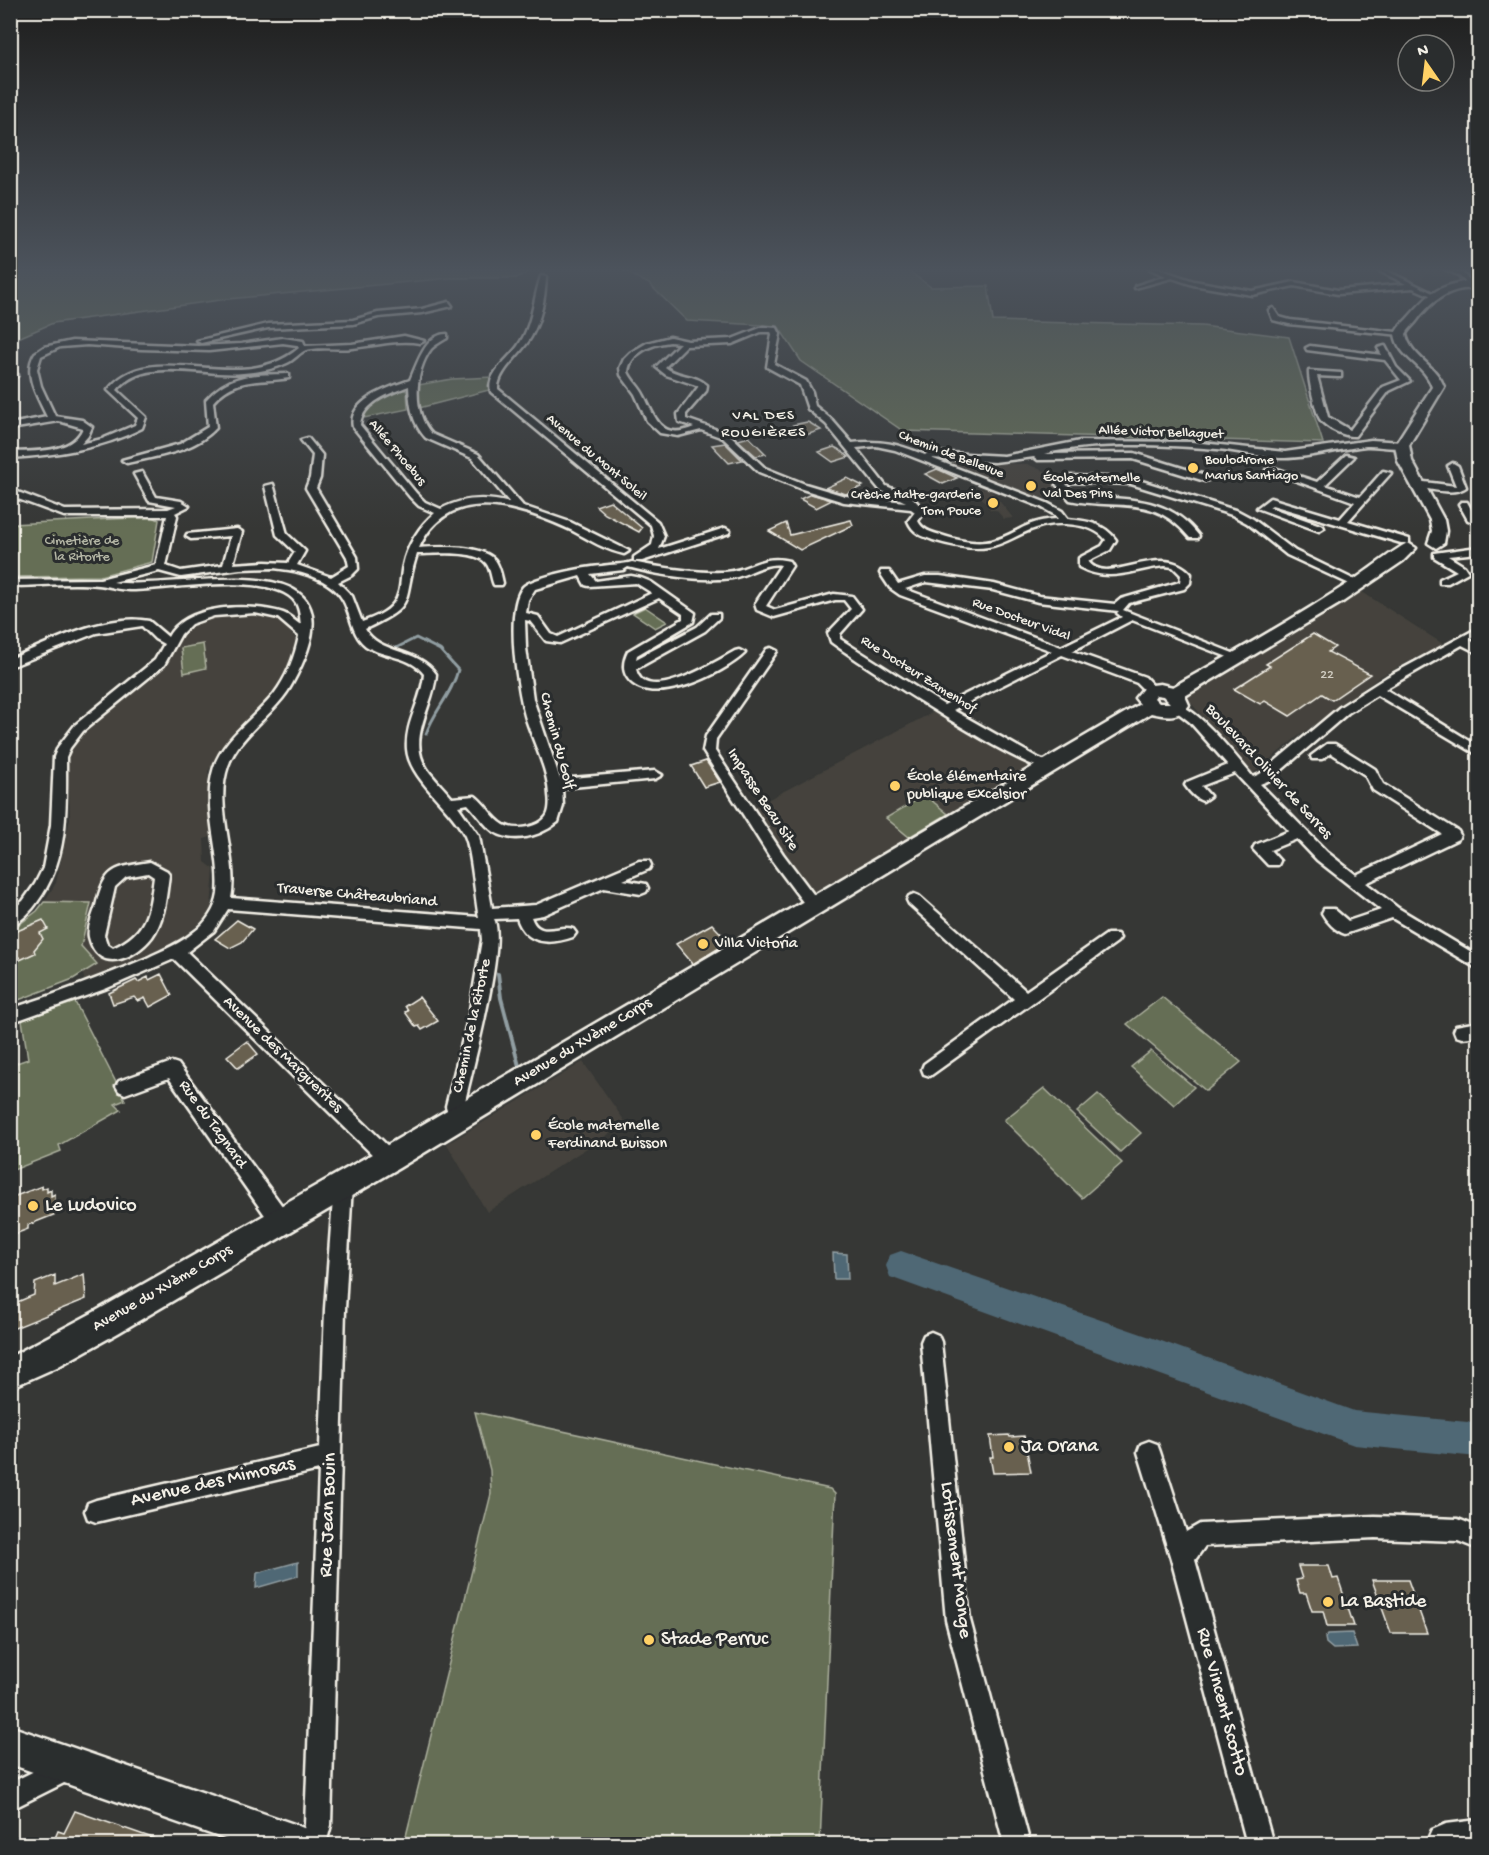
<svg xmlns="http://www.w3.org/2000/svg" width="1489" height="1855" font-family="'Gochi Hand',sans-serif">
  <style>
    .built { fill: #45433d }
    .green { fill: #656e54; stroke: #acb09e; stroke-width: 1.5 }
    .water { fill: #4f6774; stroke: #919ea2; stroke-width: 1.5 }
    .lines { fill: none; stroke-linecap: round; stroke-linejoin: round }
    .stream-far1 { stroke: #919ea2; stroke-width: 3 }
    .stream { stroke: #919ea2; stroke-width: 4 }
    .river { fill: #4f6774; fill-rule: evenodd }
    .building { fill: #676050; stroke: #f4f1e8; stroke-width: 1.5 }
    .street-casing { stroke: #f4f1e8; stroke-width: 5 }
    .secondary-casing { stroke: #f4f1e8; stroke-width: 5 }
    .street { fill: #2a2d2e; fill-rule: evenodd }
    .secondary { fill: #2a2d2e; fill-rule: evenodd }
    .poi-dot { fill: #ffd166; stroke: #2a2d2e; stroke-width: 2 }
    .labels { text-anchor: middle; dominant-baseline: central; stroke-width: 6; stroke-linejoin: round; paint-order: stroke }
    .far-street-label { font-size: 14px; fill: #f4f1e8; stroke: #2a2d2e }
    .far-poi-label { font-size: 14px; fill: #f4f1e8; stroke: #2a2d2e; text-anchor: start }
    .far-park-label { font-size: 14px; fill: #b4b6a5; stroke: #2a2d2e }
    .number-label { font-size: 14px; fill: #d1cdc2 }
    .far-neighbourhood-label { font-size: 15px; letter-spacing: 1.5px; fill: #f4f1e8; stroke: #2a2d2e }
    .street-label { font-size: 16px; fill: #f4f1e8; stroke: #2a2d2e }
    .poi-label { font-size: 16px; fill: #f4f1e8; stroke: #2a2d2e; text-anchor: start }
    .near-poi-label { font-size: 20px; fill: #f4f1e8; stroke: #2a2d2e; text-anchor: start }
    .near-street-label { font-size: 20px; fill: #f4f1e8; stroke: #2a2d2e }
  </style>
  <rect width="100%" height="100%" fill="#363735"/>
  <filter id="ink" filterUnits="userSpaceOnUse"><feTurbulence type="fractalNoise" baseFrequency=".0167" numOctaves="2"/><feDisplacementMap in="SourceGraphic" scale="12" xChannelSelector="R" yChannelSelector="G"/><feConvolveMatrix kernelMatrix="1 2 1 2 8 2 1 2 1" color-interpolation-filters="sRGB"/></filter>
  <g filter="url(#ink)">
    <path class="built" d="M1383 269H1439L1448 271 1456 277 1425 274 1422 281 1402 279Z
      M939 458 997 463 1027 464 1053 475 1064 496 1035 498 934 459Z
      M989 488 1000 502 1013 518 1004 519 996 510H991L975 489Z
      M1359 590 1443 644 1381 676 1296 738 1252 774 1186 697Z
      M241 613 266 615 282 622 295 638V646L286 678 277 692 229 743 208 771 211 837 204 839 205 862 214 869 211 908 206 918 180 940 147 957 85 983 83 974 97 964 81 946 91 903 44 902 56 883 70 819 68 755 70 748 93 722 160 669 167 661 177 638 186 626 217 615Z
      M937 710 1030 766 810 895 775 849 780 845 771 843 753 813 756 806Z
      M583 1062 626 1123 487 1212 447 1144Z"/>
    <path class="green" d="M11 269H534L516 278H451L228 299 53 323 11 341Z
      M621 269H906L931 287 988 286 993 321 1202 326 1289 337 1323 443 903 431 801 361 778 326 687 321 649 284Z
      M492 377 488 385 489 390 419 408 418 385 452 379Z
      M402 389 407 391 408 409 359 419C369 402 384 396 402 389Z
      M153 517 159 520 152 562 100 576 11 577V524Z
      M645 607 667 622 655 628 633 613Z
      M203 644 206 668 184 673 181 648Z
      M925 795 948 814 909 837 886 818Z
      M44 902 91 903 81 946 97 964 73 979 11 1003V931L37 911Z
      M1162 997 1241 1062 1206 1091 1127 1024Z
      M75 1002 125 1100 115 1104 121 1110 59 1145 61 1151 11 1171V1065L28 1059 22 1020Z
      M1151 1051 1194 1087 1174 1105 1131 1067Z
      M1044 1088 1122 1163 1082 1198 1004 1120Z
      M1098 1094 1141 1133 1120 1152 1077 1112Z
      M475 1412 830 1489 835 1494 820 1844H404L491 1494 490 1470Z"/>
    <path class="water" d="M833 1253 847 1254 848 1279H834Z
      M298 1562V1576L256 1588 257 1573Z
      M1352 1633 1357 1648 1333 1649 1326 1643 1325 1638 1328 1634Z"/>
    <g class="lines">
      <path class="stream-far1" d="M396 648 416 638 440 650 458 670C452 694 434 711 426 734"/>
      <path class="stream" d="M498 974 501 998 519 1066"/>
      <path class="river" d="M901 1251 1153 1338 1354 1411 1478 1423V1457L1354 1445 890 1277 886 1266 890 1255Z"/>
    </g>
    <path class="building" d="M807 422 810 423 821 430 806 435 793 425Z
      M749 437 766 454 756 456 738 440Z
      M725 443 742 460 729 463 712 445Z
      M834 447 838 449 849 457 833 462 819 452Z
      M937 469 944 472 957 478 943 484 925 474Z
      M847 478 863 486 846 494 825 488Z
      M811 494 832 500 816 508 800 499Z
      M610 501 642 528 639 532 605 514 596 506Z
      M851 520 853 525 800 550 769 531 786 523 790 535Z
      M1313 634 1335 647 1328 652 1370 674 1332 700 1322 694 1290 716 1265 701 1260 704 1234 689 1270 666 1266 664Z
      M706 761 720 782 704 787 691 766Z
      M43 920 48 929 40 933 43 939 34 950 35 953 20 960 19 957 10 958V934Z
      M237 920 253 929 242 942 230 948 215 939Z
      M712 924 729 942 693 964 676 944Z
      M161 974 172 995 150 1007 145 998 138 1001 134 997 113 1004 109 993 136 980 138 982 148 977 149 980Z
      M419 997 438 1021 422 1030 419 1026 416 1027 405 1012 408 1011 405 1006Z
      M247 1041 258 1054 238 1068 227 1056Z
      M42 1186V1189L47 1187V1192L51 1190V1196L55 1194 56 1214 28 1225V1229L10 1236V1198Z
      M84 1274 86 1299 10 1330V1305L34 1295 35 1283 55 1275V1286Z
      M1009 1435 1010 1437 1024 1436 1031 1472 993 1473 990 1457H993L990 1436Z
      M1298 1566H1329L1333 1579 1338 1578 1354 1626H1327L1323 1611H1312L1306 1593H1300L1296 1580 1302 1579Z
      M1372 1580H1408L1427 1633H1391Z
      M75 1811 167 1843V1845H52L58 1831 64 1833Z"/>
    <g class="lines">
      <g class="street-casing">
        <path id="street" d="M1150 269H1159L1194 281 1252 291 1294 282 1338 290 1406 284 1375 269H1383L1439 296 1434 297 1413 288 1338 294 1294 286 1252 295 1193 285 1172 278 1135 288V286L1166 276Z
          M1445 269 1462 273 1474 284 1469 285 1458 275Z
          M541 276 546 277C545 298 541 319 531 337 522 353 497 372 498 389L658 522 664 536 659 549 725 528 730 531 729 533 642 561H634V557L652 545 654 536 651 525 491 392C486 374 509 359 518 346 533 324 533 300 541 276Z
          M449 302 452 306 422 313 378 317 353 324 268 328 201 343 197 341 268 324 353 320 378 313 422 309Z
          M1273 308 1279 317 1290 320 1405 333 1401 335 1289 324 1273 320 1269 310Z
          M763 327 777 328 780 334 774 364 806 381 812 392 815 406 832 420 852 443C883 440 897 444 925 455L929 452 1004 456 1080 441 1192 442 1285 452 1371 440 1402 442 1406 445C1398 451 1378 445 1366 446 1339 449 1313 457 1285 458 1262 458 1240 451 1217 449 1165 445 1094 441 1044 454L1134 453 1208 476V480L1205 481 1133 459 1038 460 1034 457 994 462 931 458 1047 503 1062 511 1068 519C1087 521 1104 523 1116 540L1110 550 1088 561C1107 589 1161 539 1191 574L1190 583 1184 589 1129 603 1123 610 1243 657 1241 659H1233L1132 620 1072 651 1145 677 1157 690 1155 693H1147L1137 683 1062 655 953 710 1038 758 1053 764 1054 767 1053 770C1030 776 858 662 831 642L828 633 851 609 844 600H835L774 617 757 610 755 604 781 565C764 562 749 575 732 578 702 582 657 575 628 567L623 570 590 574 596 581 631 576 641 578 651 582 695 613 693 622 637 655 636 659 697 627 711 614H719V618L705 631 636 669C644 708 718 660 735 651L739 650 745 653C725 673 648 711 627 677 622 669 624 659 628 651L683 619V614L659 598 560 643 546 641 530 621 525 620 526 648 533 699 560 779 655 771 662 775 655 779 562 788 563 806 558 822C538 838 507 846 487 826 480 819 475 811 468 804L458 806 479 836 492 908 536 905 639 861H649L651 865 649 869 623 880 646 884 648 888 646 892 641 894 604 888 543 915 531 917C539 940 558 924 573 929L576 933 573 937C550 945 526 945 517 918L494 919C507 943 471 1073 464 1106L466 1118 463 1124 457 1126 451 1124 446 1106 469 1015 482 940 481 929 228 909 214 931 187 952 395 1153 398 1159 395 1165 389 1167 383 1165 174 959 105 989 10 1023V1009C57 994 102 977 147 958 163 950 180 944 194 932 206 923 216 909 218 894 222 853 201 808 214 767 224 737 255 718 274 694 287 677 295 656 299 636L278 618 255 613 214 616 191 624 181 634 164 665 83 731 70 748 66 757C66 807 69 859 38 901 32 910 21 922 10 926V911L23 901 35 884 43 868 51 825 54 757 58 747 75 725 155 660 164 644 155 639 142 626 96 633 10 667V659C48 643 107 612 149 621L168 637C186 603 251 603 283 613 289 615 296 622 301 625 300 618 300 610 296 603 275 570 165 590 130 590 119 590 109 586 98 585 70 582 39 586 10 586V580L100 579 156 565 167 516H64L10 496V489L65 510 168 509 176 506 149 501 134 474 142 472 156 497 181 501 189 506 175 513 177 516 166 566 181 571 223 565 231 536 191 539 186 536 187 534 237 529 242 532 233 564 265 562 288 563 295 552 277 535 265 486 273 484 287 534 305 551 297 565 331 577 349 566 347 557 306 488 310 478 313 455 301 440 308 438 322 455 320 478 316 488 357 557 358 569 352 575 338 582 352 596 362 622C373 618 387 613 394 603 402 592 400 577 403 565 407 546 419 526 435 513L419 506 410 497 353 427C347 400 391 387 410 380 417 365 425 334 447 334V338C442 341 435 345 431 349 414 372 412 413 432 434L478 454 523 506 570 522 629 551 624 554C605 550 590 540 573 531 522 507 449 481 419 548 439 547 481 544 495 560 500 567 501 575 503 583L502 585H494C491 579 491 569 486 563 475 549 433 554 417 554 401 603 419 604 365 629 379 655 417 647 436 674 434 706 406 738 427 769 434 779 444 788 452 798L475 796C486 804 492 818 504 825 515 831 538 828 546 817 550 812 550 801 549 795 548 770 535 746 527 722 518 695 504 609 523 587 532 577 586 567 602 566 612 564 623 565 632 562 662 568 694 573 725 572 750 571 761 554 789 561L792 566 766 606 775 610 834 594 852 596 862 609 840 634V639L944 705 1052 651 900 595 890 588 880 573 881 571H889L898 584 925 576H940L994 584 1039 596 1115 604 1121 599 1180 582 1181 575 1173 567 1165 566C1132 569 1111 584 1079 567V558L1102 546 1106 540C1093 522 1055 521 1036 528 1019 533 1006 544 988 547 970 550 950 545 933 540 922 536 913 533 908 521L915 512 911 509 844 502 799 488 759 472 723 438 701 430 678 436 660 433 647 421 635 394 621 375 620 368 624 359 630 353 647 343 670 337 688 341 732 339ZM761 332H771L772 334 767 367 800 385 808 409 826 424 880 490 906 502 845 496 805 484 765 468 729 434 686 419V414L706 391 707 385C695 374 677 377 665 367L686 346 732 344ZM670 342 680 343 656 367 666 375 699 386 678 414 679 422 694 427C661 441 656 419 644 396 640 387 632 381 628 372 630 352 653 344 670 342ZM409 386C410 406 412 423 426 438L472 458 510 503C486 497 463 497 441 509L425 502 416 493 360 425C362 402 391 393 409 386ZM876 446 895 450 1041 507 1055 515 1058 519C1026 520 1018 534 992 541 975 545 956 540 941 535 932 533 922 530 918 521L925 511 911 496 886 486 856 448ZM274 568C302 571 338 579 347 609 352 622 354 637 366 646 384 658 410 655 424 674 422 701 405 722 407 749 409 779 452 808 465 836 472 851 475 898 479 917L231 898C239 858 213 808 228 766 239 734 276 714 292 684 376 532 181 593 113 582L159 571 181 577 240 569ZM580 576 585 585 589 586 636 583 652 593 558 637 551 634 538 616 526 613 528 600 535 589ZM926 582 993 590 1038 602 1119 611 1117 613 1122 617 1061 647 905 589Z
          M404 336 424 341 420 343C397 339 375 346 352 348 338 350 320 346 306 350 300 352 294 360 287 363 274 369 258 372 243 373 203 377 145 355 117 390L146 417 142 428C101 449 56 455 10 458V452C35 451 72 454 83 428L59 421 10 429V424L47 417C38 397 22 374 35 353L44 347 72 341 198 346 241 344 283 338 303 341 305 346 352 344ZM283 343 297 345 299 348C239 399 151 334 108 390L138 418 135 425 102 439 81 444 88 436 92 427 82 420 55 416 41 386 37 369 41 356 60 347 87 345 141 349 209 351Z
          M1310 346 1382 355 1378 348 1385 346 1396 367 1410 381 1389 391 1355 436C1345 437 1326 428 1320 419 1316 412 1308 379 1309 371L1341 373V377H1338L1317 376 1328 417 1350 430 1383 387 1401 380 1385 360 1307 350 1306 348Z
          M11 373 18 375 10 382V374Z
          M286 374H289V378C259 383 236 376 213 402L216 428C194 452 157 456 127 463L122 460 180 444 208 427 206 400C230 373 253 375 286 374Z
          M1346 455 1354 457 1325 485 1360 497 1383 471 1391 473 1348 521 1409 539V543H1401L1272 505 1269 507 1323 526 1324 528 1319 531 1257 508 1270 498 1340 519 1355 502 1266 470 1271 467 1317 482Z
          M1453 463 1458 466 1466 487C1454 496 1431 489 1416 487L1411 484 1416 481 1456 486 1448 466Z
          M1071 476 1132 478 1238 511 1253 519 1295 551 1363 584 1362 586H1354L1287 555 1247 523 1232 515 1131 484 1071 482 1066 484 1076 495C1124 501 1166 493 1199 536L1198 538H1190C1152 492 1120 511 1070 500L1056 484 1060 478Z
          M1461 502H1467L1475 516 1478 518V524L1468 520 1459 504Z
          M1478 547V553L1448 556 1464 566 1468 572 1448 583H1440V579L1457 571 1434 557V553Z
          M1478 628V635L1470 640 1478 645V653L1462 645 1385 689 1478 746V755L1377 695 1348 713 1270 780 1260 784 1327 852 1356 875 1442 834 1373 790 1365 775 1331 753 1322 759H1312L1311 756 1327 744H1335L1375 769 1383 784 1458 831 1460 835 1458 839 1366 883 1398 908 1478 956V969L1392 918 1345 934C1336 931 1326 921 1322 913L1324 909H1334L1348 921 1381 910 1317 860 1297 839 1270 850 1280 861 1278 865H1268L1253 849 1255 845 1289 831 1235 773 1201 786 1210 796 1203 801C1196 799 1189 791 1185 785L1187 782 1228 765 1190 722 1172 708 1174 705C1193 701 1240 762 1253 777L1260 774 1340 707 1387 677Z
          M771 648 777 651 716 739 715 751 783 854 819 902 821 906 819 910H809L773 862 703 751 706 736 767 649Z
          M150 862 167 871 169 875C166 896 165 919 152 937 135 959 98 975 89 937 87 928 93 915 96 906 105 867 114 868 150 862ZM148 873 154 877C149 912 148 932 113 948L107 944 104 935 115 887 126 877Z
          M914 894 919 896 1026 991 1107 934H1117L1120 938 1117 942 930 1076 924 1074 922 1069 924 1064 1014 999 909 904 907 900 909 896Z
          M1478 1022V1036L1462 1038 1456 1036 1454 1031 1456 1026Z
          M172 1062 178 1064 288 1214 290 1221 288 1228 281 1230 274 1228 169 1078 125 1094 119 1091 116 1086 119 1081Z
          M343 1176 349 1179 352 1185 345 1309 331 1825 326 1844H300L305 1825 319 1470 96 1522 88 1519 85 1511 88 1503 96 1500 320 1448 325 1309 334 1185 337 1179Z
          M931 1332 938 1335 941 1342 970 1620 1030 1844H1004L946 1620 921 1342 924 1335Z
          M1149 1441 1157 1444 1160 1452 1186 1532 1200 1524 1375 1516 1458 1519 1478 1527V1549L1458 1541 1375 1538 1205 1546 1195 1560 1273 1844H1247L1171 1559 1138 1452 1141 1444Z
          M67 1755 76 1759 80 1768 76 1777 10 1810V1783Z"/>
      </g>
      <g class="secondary-casing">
        <path id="secondary" d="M1463 282 1478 283V289C1453 286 1433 299 1418 319 1414 325 1409 328 1406 334 1410 357 1437 365 1444 387L1409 445 1412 461 1444 520 1446 531 1444 543 1436 548 1428 543 1432 531 1430 520 1398 461 1395 445 1432 387C1426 365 1398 358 1395 334 1398 327 1402 324 1407 319 1427 297 1432 288 1463 282Z
          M1408 543 1416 548 1403 561 1344 601 1185 696 1189 705C1180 719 1165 716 1151 713L399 1168 118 1333 57 1367 10 1388V1357L96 1311 379 1150 1140 704 1135 698 1145 686 1160 684 1173 687 1185 680C1243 648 1300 615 1355 579 1366 572 1399 546 1408 543ZM1156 695 1163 696 1170 703H1159L1154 698Z
          M10 1726 294 1824 308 1830 314 1844H239L10 1764Z
          M1478 1820V1844H1426L1432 1830 1446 1824Z"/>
      </g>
      <use href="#street" class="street"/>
      <use href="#secondary" class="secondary"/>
    </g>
  </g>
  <linearGradient id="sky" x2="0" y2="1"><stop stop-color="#1e1e1d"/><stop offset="0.51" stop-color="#4c535c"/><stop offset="1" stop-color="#4c535c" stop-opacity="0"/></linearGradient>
  <rect width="1489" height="529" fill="url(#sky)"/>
  <g class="poi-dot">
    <circle cx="1193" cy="468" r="6"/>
    <circle cx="1031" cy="486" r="6"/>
    <circle cx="993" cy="503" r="6"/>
    <circle cx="895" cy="786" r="6"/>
    <circle cx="703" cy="944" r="6"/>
    <circle cx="536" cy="1135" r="6"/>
    <circle cx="33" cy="1206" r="6"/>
    <circle cx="1009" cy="1447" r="6"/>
    <circle cx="1328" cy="1602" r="6"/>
    <circle cx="649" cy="1640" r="6"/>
  </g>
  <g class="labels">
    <g class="far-street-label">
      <text transform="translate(1161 433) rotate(2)">Allée Victor Bellaguet</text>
      <text transform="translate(397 453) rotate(50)">Allée Phoebus</text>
      <text transform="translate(951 455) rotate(21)">Chemin de Bellevue</text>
      <text transform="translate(596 458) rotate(40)">Avenue du Mont Soleil</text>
      <text transform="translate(1021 620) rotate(20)">Rue Docteur Vidal</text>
      <text transform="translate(918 675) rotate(32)">Rue Docteur Zamenhof</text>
    </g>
    <g class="far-poi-label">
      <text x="1205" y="460">Boulodrome<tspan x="1205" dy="16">Marius Santiago</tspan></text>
      <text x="1043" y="478">École maternelle<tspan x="1043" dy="16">Val Des Pins</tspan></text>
      <text x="981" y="495" text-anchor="end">Crèche Halte-garderie<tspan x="981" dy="16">Tom Pouce</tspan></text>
    </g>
    <g class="far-park-label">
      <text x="82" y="541">Cimetière de<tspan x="82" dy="16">la Ritorte</tspan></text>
    </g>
    <g class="number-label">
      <text x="1327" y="675">22</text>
    </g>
    <g class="far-neighbourhood-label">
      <text x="764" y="416">VAL DES<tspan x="764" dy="17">ROUGIÈRES</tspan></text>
    </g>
    <g class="street-label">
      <text transform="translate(556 741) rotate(75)">Chemin du Golf</text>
      <text transform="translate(1268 772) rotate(47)">Boulevard Olivier de Serres</text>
      <text transform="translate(762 800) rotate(57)">Impasse Beau Site</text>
      <text transform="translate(357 896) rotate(5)">Traverse Châteaubriand</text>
      <text transform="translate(473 1026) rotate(-78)">Chemin de la Ritorte</text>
      <text transform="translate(583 1043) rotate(-31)">Avenue du XVème Corps</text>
      <text transform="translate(282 1055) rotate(44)">Avenue des Marguerites</text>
      <text transform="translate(212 1125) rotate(54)">Rue du Tagnard</text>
      <text transform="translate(163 1289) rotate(-30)">Avenue du XVème Corps</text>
    </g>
    <g class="poi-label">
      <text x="907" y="777">École élémentaire<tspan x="907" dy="18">publique Excelsior</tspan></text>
      <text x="715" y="944">Villa Victoria</text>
      <text x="548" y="1126">École maternelle<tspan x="548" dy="18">Ferdinand Buisson</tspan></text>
    </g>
    <g class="near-poi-label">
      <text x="45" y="1206">Le Ludovico</text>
      <text x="1021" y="1447">Ja Orana</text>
      <text x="1340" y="1602">La Bastide</text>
      <text x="661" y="1640">Stade Perruc</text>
    </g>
    <g class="near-street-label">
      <text transform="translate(213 1483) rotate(-13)">Avenue des Mimosas</text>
      <text transform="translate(329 1515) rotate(-88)">Rue Jean Bouin</text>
      <text transform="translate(955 1560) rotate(83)">Lotissement Monge</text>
      <text transform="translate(1221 1702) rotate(75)">Rue Vincent Scotto</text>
    </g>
  </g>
  <rect width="1489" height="1855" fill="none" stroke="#2a2d2e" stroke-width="36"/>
  <rect x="18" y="18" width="1453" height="1819" fill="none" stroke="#f4f1e8" stroke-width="2" filter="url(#ink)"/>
  <g transform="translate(1426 63) rotate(346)"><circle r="28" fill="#2a2d2e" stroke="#7b7b78" stroke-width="1.5"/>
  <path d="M0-4.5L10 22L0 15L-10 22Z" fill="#ffd166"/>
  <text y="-9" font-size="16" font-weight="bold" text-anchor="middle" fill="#f4f1e8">N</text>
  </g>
</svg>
